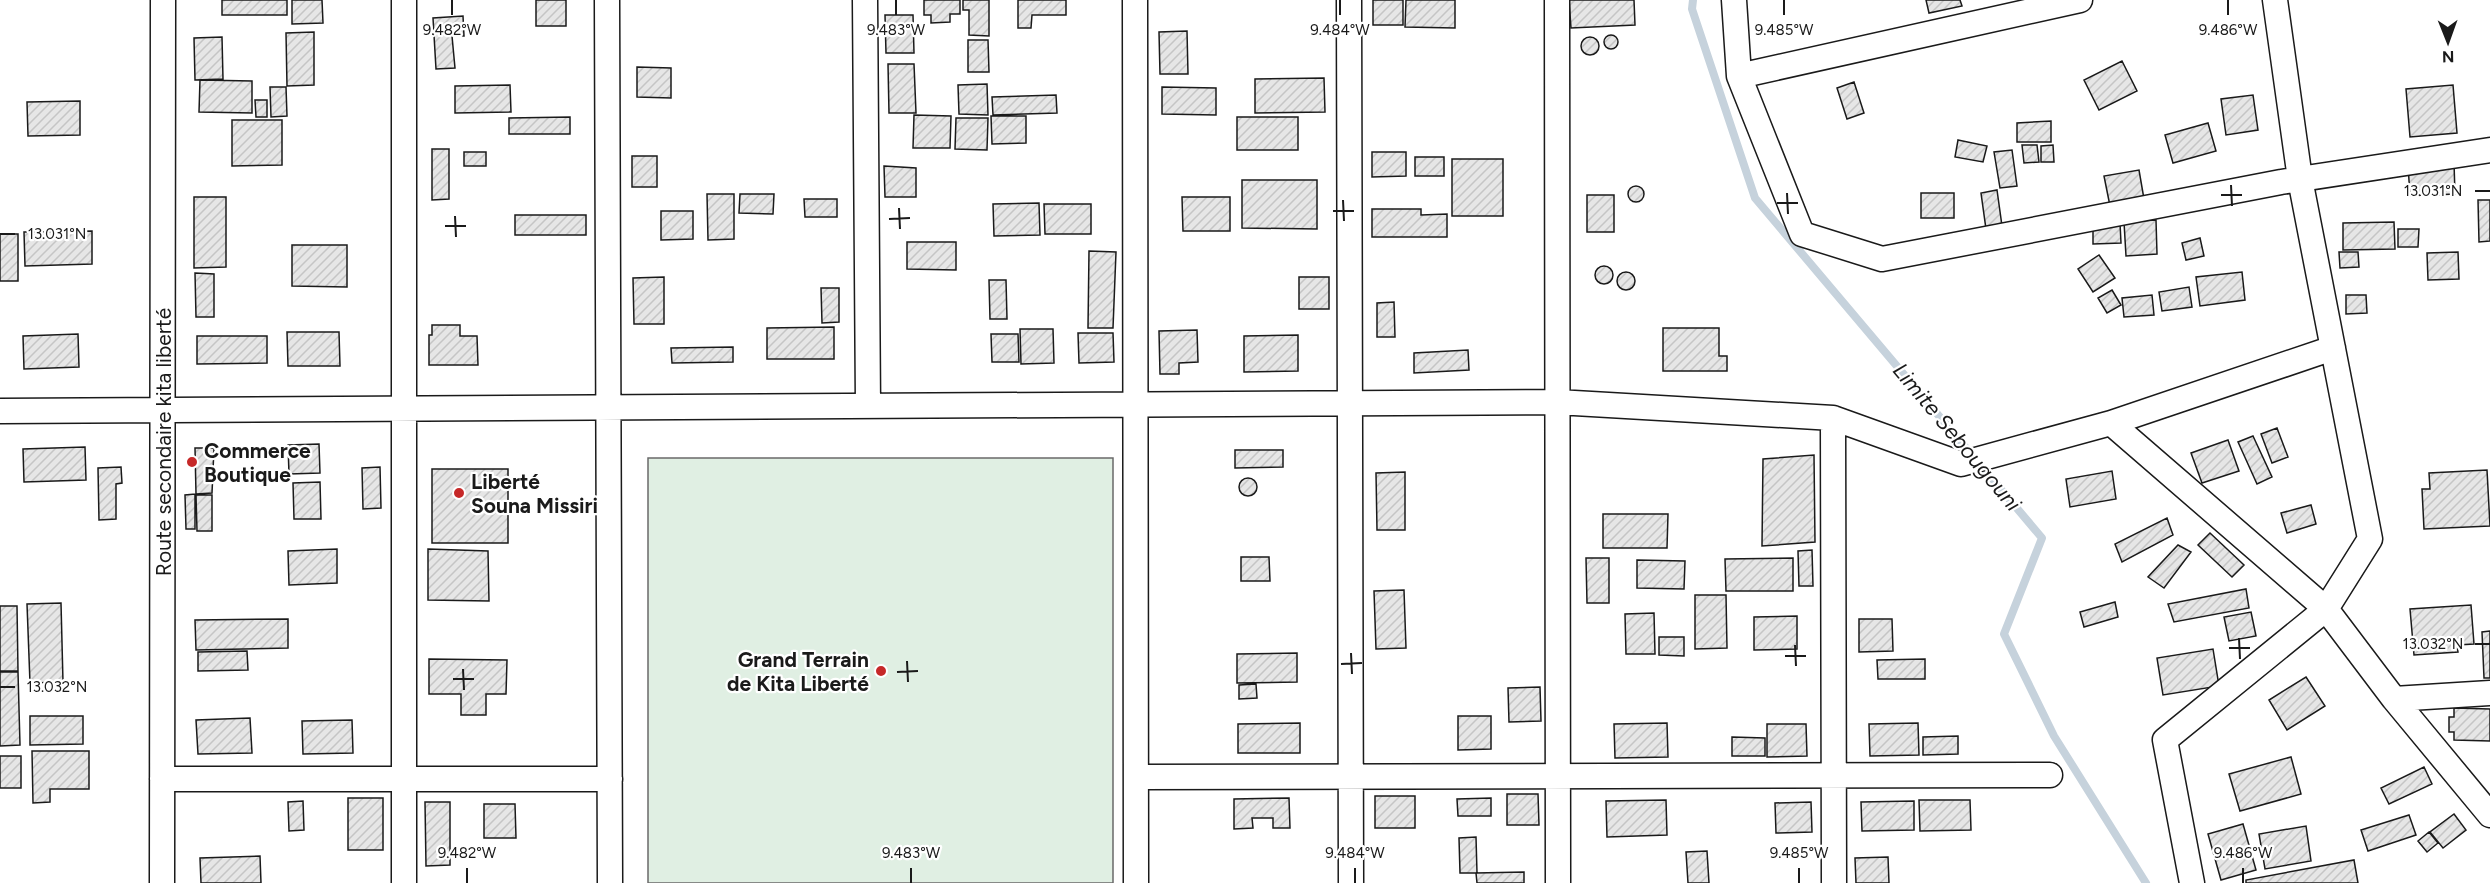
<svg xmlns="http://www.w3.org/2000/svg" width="2490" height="883" font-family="Figtree,sans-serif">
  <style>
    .pitch { fill: #e0efe3; stroke: #6a6a6a; stroke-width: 1.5 }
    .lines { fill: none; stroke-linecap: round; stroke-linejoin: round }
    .stream { stroke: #c6d2dc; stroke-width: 8 }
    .building { fill: url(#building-hatch); stroke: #1a1a1a; stroke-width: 1.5 }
    .street-casing { stroke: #1a1a1a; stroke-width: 27 }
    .street { stroke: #fff; stroke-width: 24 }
    .ticks { fill: none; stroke: #1a1a1a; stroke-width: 2 }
    .poi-dot { fill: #c62828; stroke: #fff; stroke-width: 2 }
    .labels { text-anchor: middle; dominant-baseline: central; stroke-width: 4.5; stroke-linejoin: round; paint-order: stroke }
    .street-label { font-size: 21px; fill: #1a1a1a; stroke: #fff }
    .poi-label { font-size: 21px; font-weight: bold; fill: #1a1a1a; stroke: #fff; text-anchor: start }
    .water-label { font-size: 22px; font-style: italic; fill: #1a1a1a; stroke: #fff }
    .ticks-label { font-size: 15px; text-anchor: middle; fill: #1a1a1a; stroke: #fff; stroke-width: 4.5; stroke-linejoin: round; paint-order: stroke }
  </style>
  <defs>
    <pattern id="building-hatch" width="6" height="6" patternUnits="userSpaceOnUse" patternTransform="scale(1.5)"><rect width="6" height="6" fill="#e6e6e6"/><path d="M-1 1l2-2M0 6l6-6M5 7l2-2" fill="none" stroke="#c5c5c5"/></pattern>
  </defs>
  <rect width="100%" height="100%" fill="#fff"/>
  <path class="pitch" d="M648 458H1113V883H648Z"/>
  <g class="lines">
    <path class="stream" d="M1693 0 1692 9 1755 198 2042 538 2004 634 2054 736 2146 883"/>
  </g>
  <path class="building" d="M222 0H287V15H222Z
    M292 0H322L323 23 292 24Z
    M536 0H566V26H536Z
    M924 0H960V14H950V22L931 23V15H924Z
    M963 0H989V36L969 35V10H963Z
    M1018 0H1066V15H1032L1031 28H1018Z
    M1373 0H1403V25H1373Z
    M1406 0H1455V28L1405 27Z
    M1569 0H1634L1635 25 1571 28Z
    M1926 0H1960L1962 6 1929 13Z
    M885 15H913L914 53H886Z
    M463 16 464 36H452L455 68 436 69 433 18Z
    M1187 31 1188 74H1160L1159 32Z
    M314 32V85L287 86 286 33Z
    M1604 42a7 7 0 1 1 14 0a7 7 0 1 1-14 0Z
    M1581 46a9 9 0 1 1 18 0a9 9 0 1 1-18 0Z
    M222 37 223 79 195 80 194 38Z
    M968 40H988L989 72H968Z
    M2122 61 2137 91 2099 110 2084 80Z
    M888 64H914L916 113H889Z
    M637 67 671 68V98L637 97Z
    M1324 78 1325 112 1255 113V79Z
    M200 80 252 81V113L199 112Z
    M1854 82 1864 113 1847 119 1837 88Z
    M987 84 988 115 959 114 958 85Z
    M510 85 511 112 455 113V86Z
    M2453 85 2457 133 2410 137 2406 89Z
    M270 87H286L287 116 271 117Z
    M1162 87 1216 88V115L1162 114Z
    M1056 95 1057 113 993 115 992 97Z
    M2253 95 2258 130 2226 135 2221 99Z
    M255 100H267V117H256Z
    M80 101V135L28 136 27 102Z
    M914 115 951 116 950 148H913Z
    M991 116H1026V143L992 144Z
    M570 117V134H509V118Z
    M1237 117H1298V150H1237Z
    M956 118H988L987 150 955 149Z
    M232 120H282V165L232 166Z
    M2051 121V142H2017V123Z
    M2208 123 2216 151 2173 163 2165 135Z
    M1958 140 1987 146 1983 162 1955 157Z
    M2022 145H2037L2039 162 2024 163Z
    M2053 145 2054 162H2041V146Z
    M432 149H449V199L432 200Z
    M2012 150 2017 186 2000 188 1994 152Z
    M464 152H486V166H464Z
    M1372 152H1406V176L1372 177Z
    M632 156H657V187H632Z
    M1415 157H1444V176H1415Z
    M1452 159H1503V216H1452Z
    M2454 163 2455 194 2410 196 2408 165Z
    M884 166 916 168V197H885Z
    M2139 170 2144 199 2110 206 2104 176Z
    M1242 180H1317V229L1242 228Z
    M1628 194a8 8 0 1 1 16 0a8 8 0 1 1-16 0Z
    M1997 190 2002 226 1986 229 1981 193Z
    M1921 193H1954V218H1921Z
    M707 194H734V239L708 240Z
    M740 194H774L773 214 739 213Z
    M1587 195H1614V232H1587Z
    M194 197H226V267L194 268Z
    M1182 197H1230V231H1183Z
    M804 199H837V217H805Z
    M2478 200H2490V241L2479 242Z
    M1039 203 1040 235 994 236 993 204Z
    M1044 204H1091V234H1045Z
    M1372 209H1421V215L1447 214V237H1372Z
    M661 211H693V239L661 240Z
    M515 215H586V235H515Z
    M2156 220 2157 254 2126 256 2124 222Z
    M2394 222 2395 249 2343 250V223Z
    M2120 223 2121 243 2093 244V225Z
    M2398 229H2419L2418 247H2398Z
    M92 231V264L25 266 24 232Z
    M0 234H18V281H0Z
    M2200 238 2204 256 2186 260 2182 243Z
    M907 242H956V270L907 269Z
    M292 245H347V287L292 286Z
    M1089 251 1116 252 1113 328H1088Z
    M2339 252H2358L2359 267 2340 268Z
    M2458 252 2459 279 2428 280 2427 253Z
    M2099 255 2115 278 2093 292 2078 269Z
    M1595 275a9 9 0 1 1 18 0a9 9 0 1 1-18 0Z
    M1617 281a9 9 0 1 1 18 0a9 9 0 1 1-18 0Z
    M2242 272 2245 300 2200 306 2196 277Z
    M195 273 214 274V317H196Z
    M664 277V324H634L633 278Z
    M1299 277H1329V309H1299Z
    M989 280H1006L1007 319H990Z
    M2189 287 2192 307 2162 311 2159 292Z
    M821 288H839V322L822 323Z
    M2112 290 2121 305 2107 313 2098 298Z
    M2152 295 2154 315 2124 317 2122 298Z
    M2346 295H2366L2367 313 2346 314Z
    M1394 302 1395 337H1377V303Z
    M432 325H460V336H477L478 365H429V335H432Z
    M834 327V359H767V328Z
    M1663 328H1719V356H1727V371H1663Z
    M1020 329H1053L1054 363 1021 364Z
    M1197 330 1198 362 1179 363V374H1160L1159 331Z
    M287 332H339L340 366H288Z
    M1078 333H1113L1114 362 1079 363Z
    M78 334 79 367 24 369 23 336Z
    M991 334H1018L1019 362H992Z
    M1298 335V371L1244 372V336Z
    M197 336H267V363L197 364Z
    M733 347V362L672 363 671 348Z
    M1468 350 1469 370 1414 373V353Z
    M2277 428 2288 457 2272 463 2261 434Z
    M2253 436 2272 477 2257 484 2238 442Z
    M2228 440 2239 471 2202 483 2191 453Z
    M319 444 320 473 289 474 288 445Z
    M85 447 86 480 24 482 23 449Z
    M195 448H214L212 493 196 494Z
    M1235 450H1283V467L1235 468Z
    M1814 455 1815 542 1762 546 1763 459Z
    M121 467 122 483 116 484V519L99 520 98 468Z
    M380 467 381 508 363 509 362 468Z
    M432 469H508V543H432Z
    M2487 470 2490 526 2424 529 2422 489H2430L2429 473Z
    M2112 471 2116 499 2070 507 2066 479Z
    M1405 472V530H1377L1376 473Z
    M1239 487a9 9 0 1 1 18 0a9 9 0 1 1-18 0Z
    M320 482 321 519H294L293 483Z
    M195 494V529H186L185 495Z
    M196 495H212V531H197Z
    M2311 505 2316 524 2287 533 2281 513Z
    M1603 514H1668L1667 548H1603Z
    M2167 518 2173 535 2122 562 2115 544Z
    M2210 533 2244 565 2232 577 2198 545Z
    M2178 545 2191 552 2164 588 2148 577Z
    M337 549V583L289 585 288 551Z
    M428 549 488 551 489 601 428 600Z
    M1812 550 1813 586H1799L1798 551Z
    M1241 557H1269L1270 581H1241Z
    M1586 558H1609V603H1587Z
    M1793 558V591H1726L1725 559Z
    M1637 560 1685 561 1684 589 1637 588Z
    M2246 589 2249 608 2174 622 2168 604Z
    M1404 590 1406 648 1376 649 1374 591Z
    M1695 595H1726L1727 648 1695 649Z
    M2115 602 2118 617 2084 627 2080 612Z
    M61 603 63 682 30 683 27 604Z
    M2471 605 2474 644 2457 645 2458 652 2414 655 2410 609Z
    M0 606H17L18 671H0Z
    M2251 612 2256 636 2229 641 2224 617Z
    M1654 613 1655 654H1626L1625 614Z
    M1797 616V649L1754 650V617Z
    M288 619V648L196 650 195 620Z
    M1859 619H1892L1893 651 1859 652Z
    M2490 631V678H2484L2482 632Z
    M1659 637H1684V656L1659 655Z
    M2213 649 2219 686 2163 695 2157 658Z
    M247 651 248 670 198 671V652Z
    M1297 653V682L1237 683V654Z
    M429 659 507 660 506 694H486V715H461V694H429Z
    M1925 659V679H1878L1877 660Z
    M0 672H18L20 745 0 746Z
    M2306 677 2325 706 2287 730 2269 700Z
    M1256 684 1257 698 1239 699V685Z
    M1540 687 1541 721 1509 722 1508 688Z
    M2454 708 2490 709V741L2454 740V732H2449V717H2454Z
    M30 716H83V744L30 745Z
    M1458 716H1491V749L1458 750Z
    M250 718 252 753 198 754 196 720Z
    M352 720 353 753 303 754 302 721Z
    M1300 723V753H1238V724Z
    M1667 723 1668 757 1615 758 1614 724Z
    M1918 723 1919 755 1870 756 1869 724Z
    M1767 724H1806L1807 756 1767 757Z
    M1958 736V754L1923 755V737Z
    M1732 737 1765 738V756H1732Z
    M32 751H89V789H50V802L33 803Z
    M0 756H21V788H0Z
    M2291 757 2301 794 2240 811 2229 774Z
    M2424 767 2432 784 2389 804 2381 788Z
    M1507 794H1538L1539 825H1507Z
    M1375 796H1415V828H1375Z
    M348 798H383V850H348Z
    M1289 798 1290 828H1273V818H1252L1253 828 1234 829V799Z
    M1491 798V816H1458L1457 799Z
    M1666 800 1667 835 1607 837 1606 801Z
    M1919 800H1970L1971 830 1920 831Z
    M303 801 304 830 289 831 288 802Z
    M1914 801V830L1862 831 1861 802Z
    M425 802H450V865L426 866Z
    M1811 802 1812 832 1776 833 1775 803Z
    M484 804H515L516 838H484Z
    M2454 814 2466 830 2443 848 2430 832Z
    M2409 815 2416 835 2368 851 2361 830Z
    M2243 824 2256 870 2221 880 2208 834Z
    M2306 826 2311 861 2265 869 2259 834Z
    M2429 832 2438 843 2427 852 2418 841Z
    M1476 837 1477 873H1460L1459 838Z
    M1707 851 1709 883H1688L1686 852Z
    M260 856 261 883H201L200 858Z
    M1888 857 1889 883H1856L1855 858Z
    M2354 860 2358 883H2246V880Z
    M1524 872V883H1477L1476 873Z"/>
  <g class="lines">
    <g class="street-casing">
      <path id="street" d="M607 0 610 883
        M865 0 868 406
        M1135 0 1136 883
        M1349 0 1351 883
        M1557 0 1558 883
        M1734 0 1739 76 1802 234 1882 259 2281 182 2490 150
        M1739 76 2080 0
        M0 411 1557 402 1833 418 1961 464 2111 423 2333 348
        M1833 418 1834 883
        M2111 423 2326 609 2394 699 2490 815
        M2394 699 2490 693
        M1136 777 2050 775
        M162 779H610
        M162 883 163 0
        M404 883V0
        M2192 883 2165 740 2326 609 2370 539 2300 179 2275 0"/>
    </g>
    <use href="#street" class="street"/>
  </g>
  <path class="ticks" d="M452 0V15M896 0V15M1340 0V15M1784 0V15M2228 0V15M2231 185 2232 206M2475 191H2490M1787 193 1788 214M2221 195H2242M1343 200 1344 221M1777 203H1798M899 208 900 229M1333 211H1354M455 216 456 237M889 219 910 218M445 226H466M0 234H15M2239 638 2240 659M2475 644H2490M1795 645 1796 666M2229 648H2250M1351 653 1352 674M1785 656H1806M907 661 908 682M1341 664 1362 663M463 669 464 690M897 672 918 671M453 679H474M0 687H15M467 868V883M911 868V883M1355 868V883M1799 868V883M2243 868V883"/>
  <g class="poi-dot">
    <circle cx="192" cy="462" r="6"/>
    <circle cx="459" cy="493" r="6"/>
    <circle cx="881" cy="671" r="6"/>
  </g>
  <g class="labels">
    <g class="street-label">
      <text transform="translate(163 442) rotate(-90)">Route secondaire kita liberté</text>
    </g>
    <g class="poi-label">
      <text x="204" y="450">Commerce<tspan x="204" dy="24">Boutique</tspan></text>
      <text x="471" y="481">Liberté<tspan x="471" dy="24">Souna Missiri</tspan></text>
      <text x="869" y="659" text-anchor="end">Grand Terrain<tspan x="869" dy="24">de Kita Liberté</tspan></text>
    </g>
    <g class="water-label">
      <text transform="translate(1957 437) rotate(50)">Limite Sebougouni</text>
    </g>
  </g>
  <g class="ticks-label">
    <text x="452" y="35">9.482°W</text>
    <text x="896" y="35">9.483°W</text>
    <text x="1340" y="35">9.484°W</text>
    <text x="1784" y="35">9.485°W</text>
    <text x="2228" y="35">9.486°W</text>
    <text x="2433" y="196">13.031°N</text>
    <text x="57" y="239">13.031°N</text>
    <text x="2433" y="649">13.032°N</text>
    <text x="57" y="692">13.032°N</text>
    <text x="467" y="858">9.482°W</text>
    <text x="911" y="858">9.483°W</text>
    <text x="1355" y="858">9.484°W</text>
    <text x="1799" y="858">9.485°W</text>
    <text x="2243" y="858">9.486°W</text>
  </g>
  <g transform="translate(2448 42) rotate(179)" stroke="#ffffff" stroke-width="4.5" paint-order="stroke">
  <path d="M0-4.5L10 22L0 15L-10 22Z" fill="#1a1a1a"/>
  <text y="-9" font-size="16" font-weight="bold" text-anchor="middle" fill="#1a1a1a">N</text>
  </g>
</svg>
